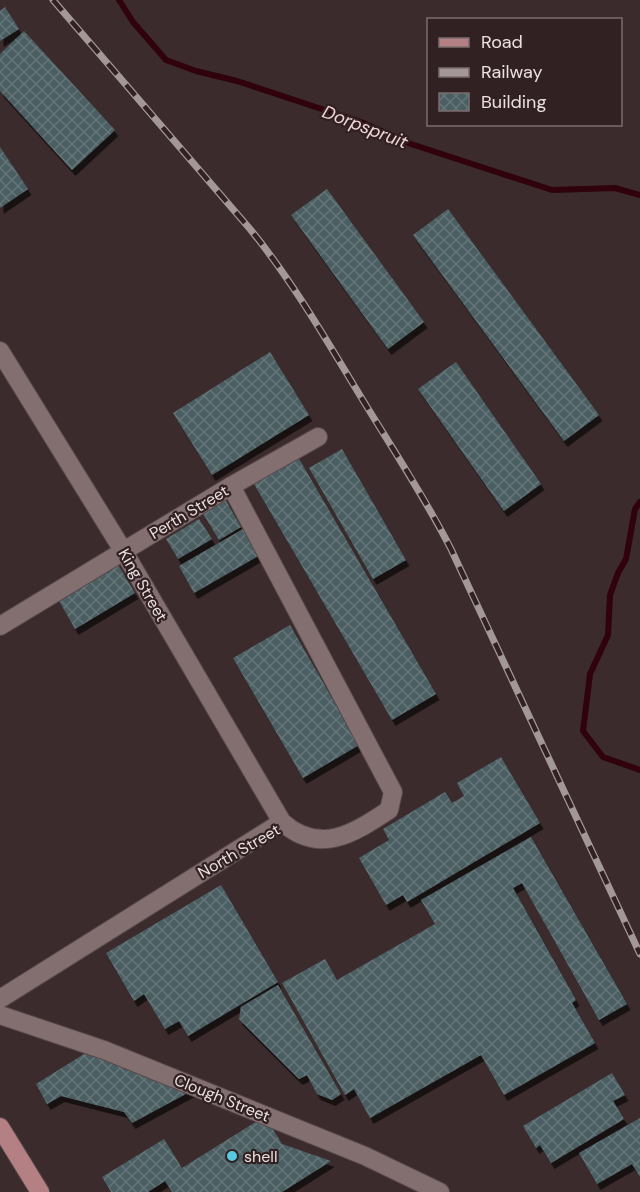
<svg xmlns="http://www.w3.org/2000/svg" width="640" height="1192" font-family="'DM Sans',sans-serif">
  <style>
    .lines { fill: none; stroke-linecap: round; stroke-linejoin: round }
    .stream { stroke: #30020b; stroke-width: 6 }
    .building { fill: url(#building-cross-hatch); filter: url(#shadow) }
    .minor-casing { stroke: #564849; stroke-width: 20 }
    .major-casing { stroke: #564849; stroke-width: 20 }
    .minor { stroke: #836f70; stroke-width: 18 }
    .major { stroke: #b58084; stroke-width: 18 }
    .rail-casing { stroke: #a49798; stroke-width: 7 }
    .rail { stroke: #312122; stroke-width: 4.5; stroke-dasharray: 14; stroke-linecap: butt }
    .poi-dot { fill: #57c9e2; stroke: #312122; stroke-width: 2 }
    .labels { text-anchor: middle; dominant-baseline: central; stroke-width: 4.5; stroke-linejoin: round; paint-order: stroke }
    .street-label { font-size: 16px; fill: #ebe0e0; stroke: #312122 }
    .poi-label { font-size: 16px; fill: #ebe0e0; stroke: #312122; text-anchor: start }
    .water-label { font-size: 18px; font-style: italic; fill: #f1d5d7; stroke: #312122 }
  </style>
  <defs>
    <pattern id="building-cross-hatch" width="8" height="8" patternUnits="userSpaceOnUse" patternTransform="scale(1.5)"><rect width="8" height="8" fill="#4b5f63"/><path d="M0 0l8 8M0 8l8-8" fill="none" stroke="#657679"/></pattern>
    <filter id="shadow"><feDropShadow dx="3.5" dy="6" stdDeviation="0" flood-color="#0009"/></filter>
  </defs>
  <rect width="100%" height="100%" fill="#3b2b2c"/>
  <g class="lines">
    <path class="stream" d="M119 0 133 22 166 60 196 71 237 81 361 122 411 144 552 190 615 188 640 195
      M640 502 635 509 626 559 618 573 610 595 608 635 590 674 583 731 603 757 640 770"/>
  </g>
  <path class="building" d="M5 7 19 29 0 41V11Z
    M24 31 115 130 72 170 0 91V54Z
    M0 147 28 189 0 208Z
    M327 189 424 322 388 349 291 215Z
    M448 209 599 415 564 441 413 235Z
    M270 352 309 415 212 475 173 413Z
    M456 362 541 484 504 511 418 389Z
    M342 449 406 560 373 579 309 468Z
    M298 457 436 694 392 720 254 484Z
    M225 499 241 527 219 540 202 512Z
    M199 519 212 539 178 559 166 539Z
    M243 529 258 556 194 593 179 566Z
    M117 563 135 593 75 629 58 599Z
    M290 625 359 745 303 778 233 658Z
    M501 757 540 823 407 902 403 895 386 905 359 858 389 840 383 829 445 792 452 803 464 796 457 783Z
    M531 837 627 1004 599 1020 522 883 513 888 576 1000 572 1003 595 1043 504 1095 481 1055 370 1118 354 1089 345 1095 282 983 325 959 337 980 435 924 421 900Z
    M221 885 278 982 188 1036 179 1021 165 1029 144 994 134 1001 106 953Z
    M278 985 341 1094 332 1100 317 1094 307 1075 299 1079 239 1019 241 1007Z
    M92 1049 195 1089 132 1123 124 1112 61 1096 47 1104 36 1084Z
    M612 1073 625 1095 613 1101 624 1119 551 1163 540 1145 536 1148 523 1126Z
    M265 1116 282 1144 331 1161 282 1192H172L165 1181 148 1192H111L102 1177 164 1139 182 1168Z
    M640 1118V1177L632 1164 597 1184 579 1153Z"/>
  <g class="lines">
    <g class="minor-casing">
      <path id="minor" d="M0 351 124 552 282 822C320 856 354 833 389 810L393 792 231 486
        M0 626 231 486 318 437
        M0 999 282 822
        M0 1015 104 1050 365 1156 440 1192"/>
    </g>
    <g class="major-casing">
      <path id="major" d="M0 1127 40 1192"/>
    </g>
    <use href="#minor" class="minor"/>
    <use href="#major" class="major"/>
    <g class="rail-casing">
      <path id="rail" d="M53 0 250 229C294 283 328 343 364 402 394 451 425 498 451 549L640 954"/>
    </g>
    <use href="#rail" class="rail"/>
  </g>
  <circle class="poi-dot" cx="232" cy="1156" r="6"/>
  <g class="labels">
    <g class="street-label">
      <text transform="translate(189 512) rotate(-31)">Perth Street</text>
      <text transform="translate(143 585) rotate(60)">King Street</text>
      <text transform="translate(239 851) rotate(-30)">North Street</text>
      <text transform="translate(222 1098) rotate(22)">Clough Street</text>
    </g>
    <g class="poi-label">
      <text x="244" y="1156">shell</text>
    </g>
    <g class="water-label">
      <text transform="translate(365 127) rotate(21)">Dorpspruit</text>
    </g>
  </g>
  <rect x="427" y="18" width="195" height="108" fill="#312122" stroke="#7b6d6e" stroke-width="1.5"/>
  <rect x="439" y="38" width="30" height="9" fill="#b58084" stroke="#7b6d6e" stroke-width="1.5"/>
  <text x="481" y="48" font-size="18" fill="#ebe0e0">Road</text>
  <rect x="439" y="68" width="30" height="9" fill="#a49798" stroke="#7b6d6e" stroke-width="1.5"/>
  <text x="481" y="78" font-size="18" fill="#ebe0e0">Railway</text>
  <rect x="439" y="93" width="30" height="18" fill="url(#building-cross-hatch)" stroke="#7b6d6e" stroke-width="1.5"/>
  <text x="481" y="108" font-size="18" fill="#ebe0e0">Building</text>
</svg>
